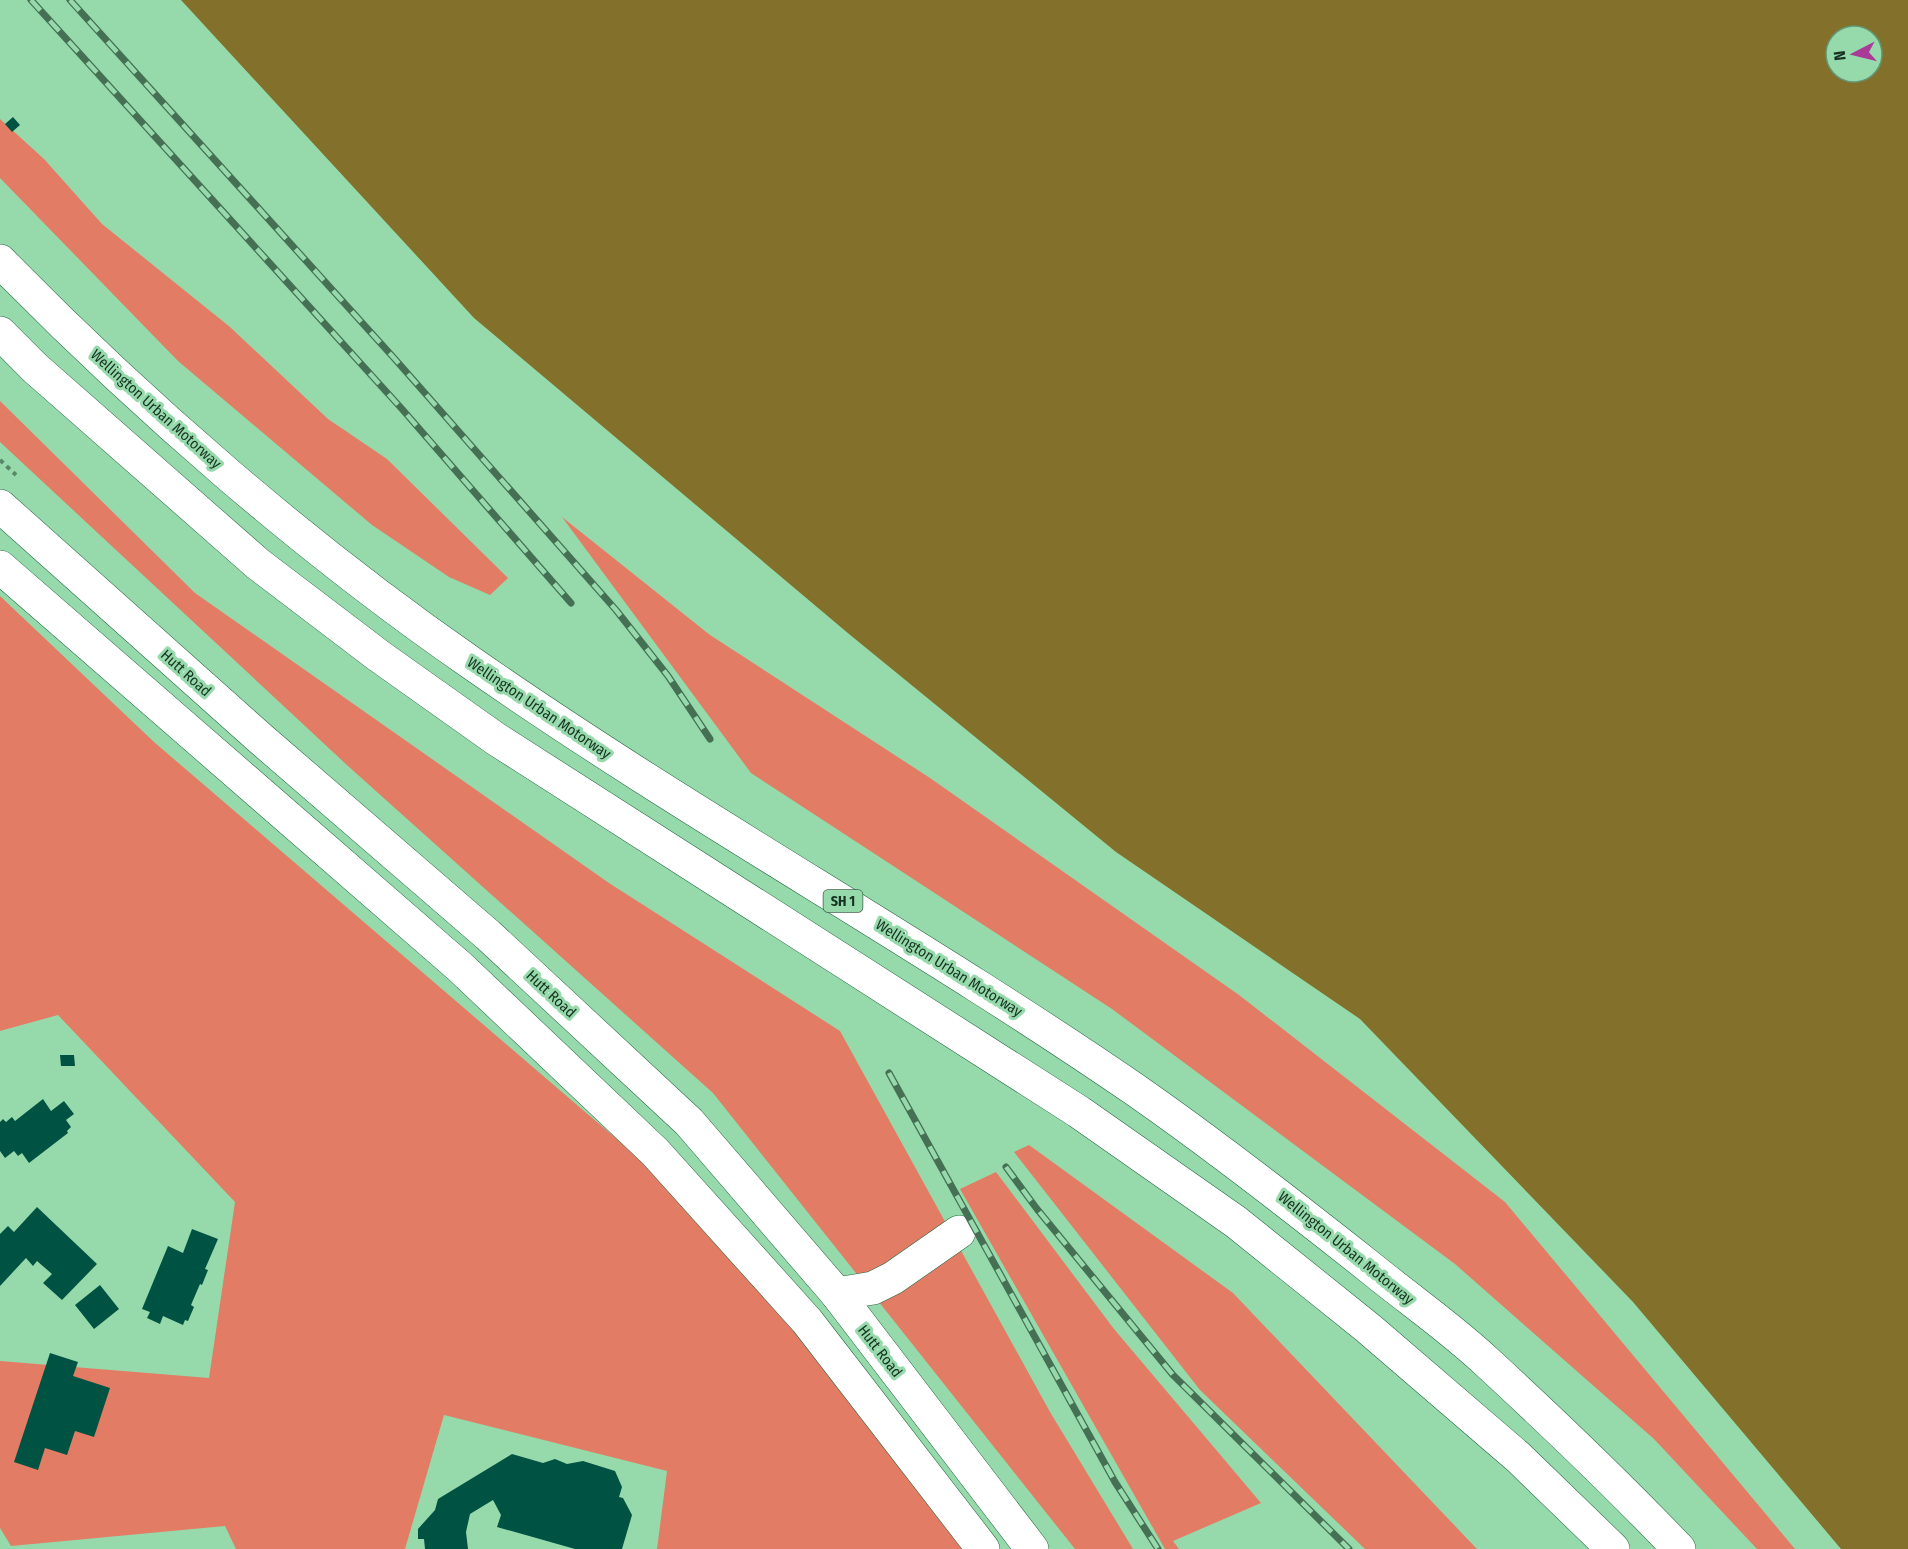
<svg xmlns="http://www.w3.org/2000/svg" width="1908" height="1549" font-family="'Fira Sans Condensed',sans-serif">
  <style>
    .green { fill: #e27c64 }
    .water { fill: #82702b; fill-rule: evenodd }
    .building { fill: #005242 }
    .lines { fill: none; stroke-linecap: round; stroke-linejoin: round }
    .minor-casing { stroke: #246841; stroke-width: 34 }
    .major-casing { stroke: #246841; stroke-width: 34 }
    .highway-casing { stroke: #246841; stroke-width: 34 }
    .path { stroke: #578867; stroke-width: 4; stroke-dasharray: 4.5 4.5; stroke-linecap: butt }
    .minor { stroke: #fff; stroke-width: 33 }
    .major { stroke: #fff; stroke-width: 33 }
    .highway { stroke: #fff; stroke-width: 33 }
    .rail-casing { stroke: #457053; stroke-width: 7 }
    .rail { stroke: #96daac; stroke-width: 4.5; stroke-dasharray: 14; stroke-linecap: butt }
    .labels { text-anchor: middle; dominant-baseline: central; stroke-width: 6; stroke-linejoin: round; paint-order: stroke }
    .shield { fill: #96daac; stroke: #3c644a; stroke-width: 1.5 }
    .shield-label { font-size: 14px; font-weight: bold; fill: #163220 }
    .street-label { font-size: 15px; fill: #163220; stroke: #96daac }
  </style>
  <rect width="100%" height="100%" fill="#96daac"/>
  <path class="green" d="M0 119 44 159 102 224 230 327 328 419 387 459 508 578 490 595 449 577 372 525 178 361 0 178Z
    M0 401 195 593 609 883 840 1031 1050 1412 1133 1549H1075L713 1093 348 766 0 442Z
    M562 517 710 635 930 778 1239 995 1505 1202 1795 1549H1757L1654 1439 1455 1264 1112 1009 751 773Z
    M0 596 154 742 647 1165 988 1549H657L667 1471 444 1415 405 1549H236L225 1526 11 1546 0 1528V1361L209 1378 235 1202 58 1015 0 1031Z
    M1029 1145 1233 1293 1477 1549H1365L1200 1390 1014 1152Z
    M996 1172 1114 1329 1261 1503 1173 1541 1179 1549H1165L960 1189Z"/>
  <path class="water" d="M181 0H1908V1549H1841L1633 1302 1360 1019 1116 852 849 634 474 318ZM1836 36H1872V72H1836Z"/>
  <path class="building" d="M13 117 20 125 12 132 5 124Z
    M60 1055H74L75 1066H61Z
    M43 1099 51 1111 64 1101 74 1114 66 1120 71 1127 67 1131 68 1133 29 1163 22 1153 18 1156 14 1151 5 1158 0 1151V1122L3 1119 6 1122 12 1117 15 1121Z
    M37 1207 97 1264 62 1300 43 1283 52 1274 37 1261 33 1266 26 1258 0 1286V1234L8 1226 14 1232Z
    M192 1229 218 1239 205 1269 208 1270 202 1285 200 1284 191 1305 194 1307 188 1321 185 1320 183 1325 163 1316 160 1324 147 1318 150 1312 142 1309 168 1246 183 1253Z
    M100 1285 119 1309 94 1329 75 1305Z
    M50 1353 78 1362 73 1376 110 1388 94 1437 75 1431 67 1455 45 1448 38 1470 14 1462Z
    M512 1454 543 1463 555 1459 567 1464 583 1461 615 1471 622 1487 619 1497 623 1498 632 1515 622 1549H575L497 1527 501 1515 493 1500 470 1514 466 1532 468 1549H425L424 1539H418V1529L435 1510 438 1499Z"/>
  <g class="lines">
    <g class="minor-casing">
      <path id="minor" d="M837 1294 873 1288 893 1278 959 1232"/>
    </g>
    <g class="major-casing">
      <path id="major" d="M0 506 261 739 488 935 689 1122 837 1294 1032 1549
        M0 567 460 967 655 1152 807 1321 983 1549"/>
    </g>
    <g class="highway-casing">
      <path id="highway" d="M0 261C141 405 304 547 470 662 686 813 917 940 1134 1089 1216 1146 1294 1207 1372 1269 1410 1300 1452 1329 1488 1363 1553 1423 1618 1485 1679 1549
        M0 333 35 368 258 564 379 656 496 739 1079 1112 1236 1222 1368 1328 1518 1457 1613 1549"/>
    </g>
    <path class="path" d="M0 460 16 475"/>
    <use href="#minor" class="minor"/>
    <use href="#major" class="major"/>
    <use href="#highway" class="highway"/>
    <g class="rail-casing">
      <path id="rail" d="M31 0 402 409 571 603
        M70 0 394 358 616 610 668 676 710 739
        M889 1073 1115 1482 1158 1549
        M1006 1167 1037 1209 1173 1375 1349 1549"/>
    </g>
    <use href="#rail" class="rail"/>
  </g>
  <g class="labels">
    <rect class="shield" x="823.5" y="890" width="39" height="22" rx="4.5"/>
    <g class="shield-label">
      <text x="843" y="901">SH 1</text>
    </g>
    <g class="street-label">
      <text transform="translate(156 409) rotate(42)">Wellington Urban Motorway</text>
      <text transform="translate(186 673) rotate(42)">Hutt Road</text>
      <text transform="translate(539 708) rotate(34)">Wellington Urban Motorway</text>
      <text transform="translate(949 968) rotate(32)">Wellington Urban Motorway</text>
      <text transform="translate(551 994) rotate(43)">Hutt Road</text>
      <text transform="translate(1346 1248) rotate(39)">Wellington Urban Motorway</text>
      <text transform="translate(880 1351) rotate(52)">Hutt Road</text>
    </g>
  </g>
  <g transform="translate(1854 54) rotate(263)"><circle r="28" fill="#96daac" stroke="#639774" stroke-width="1.5"/>
  <path d="M0-4.5L10 22L0 15L-10 22Z" fill="#a93a98"/>
  <text y="-9" font-size="16" font-weight="bold" text-anchor="middle" fill="#163220">N</text>
  </g>
</svg>
